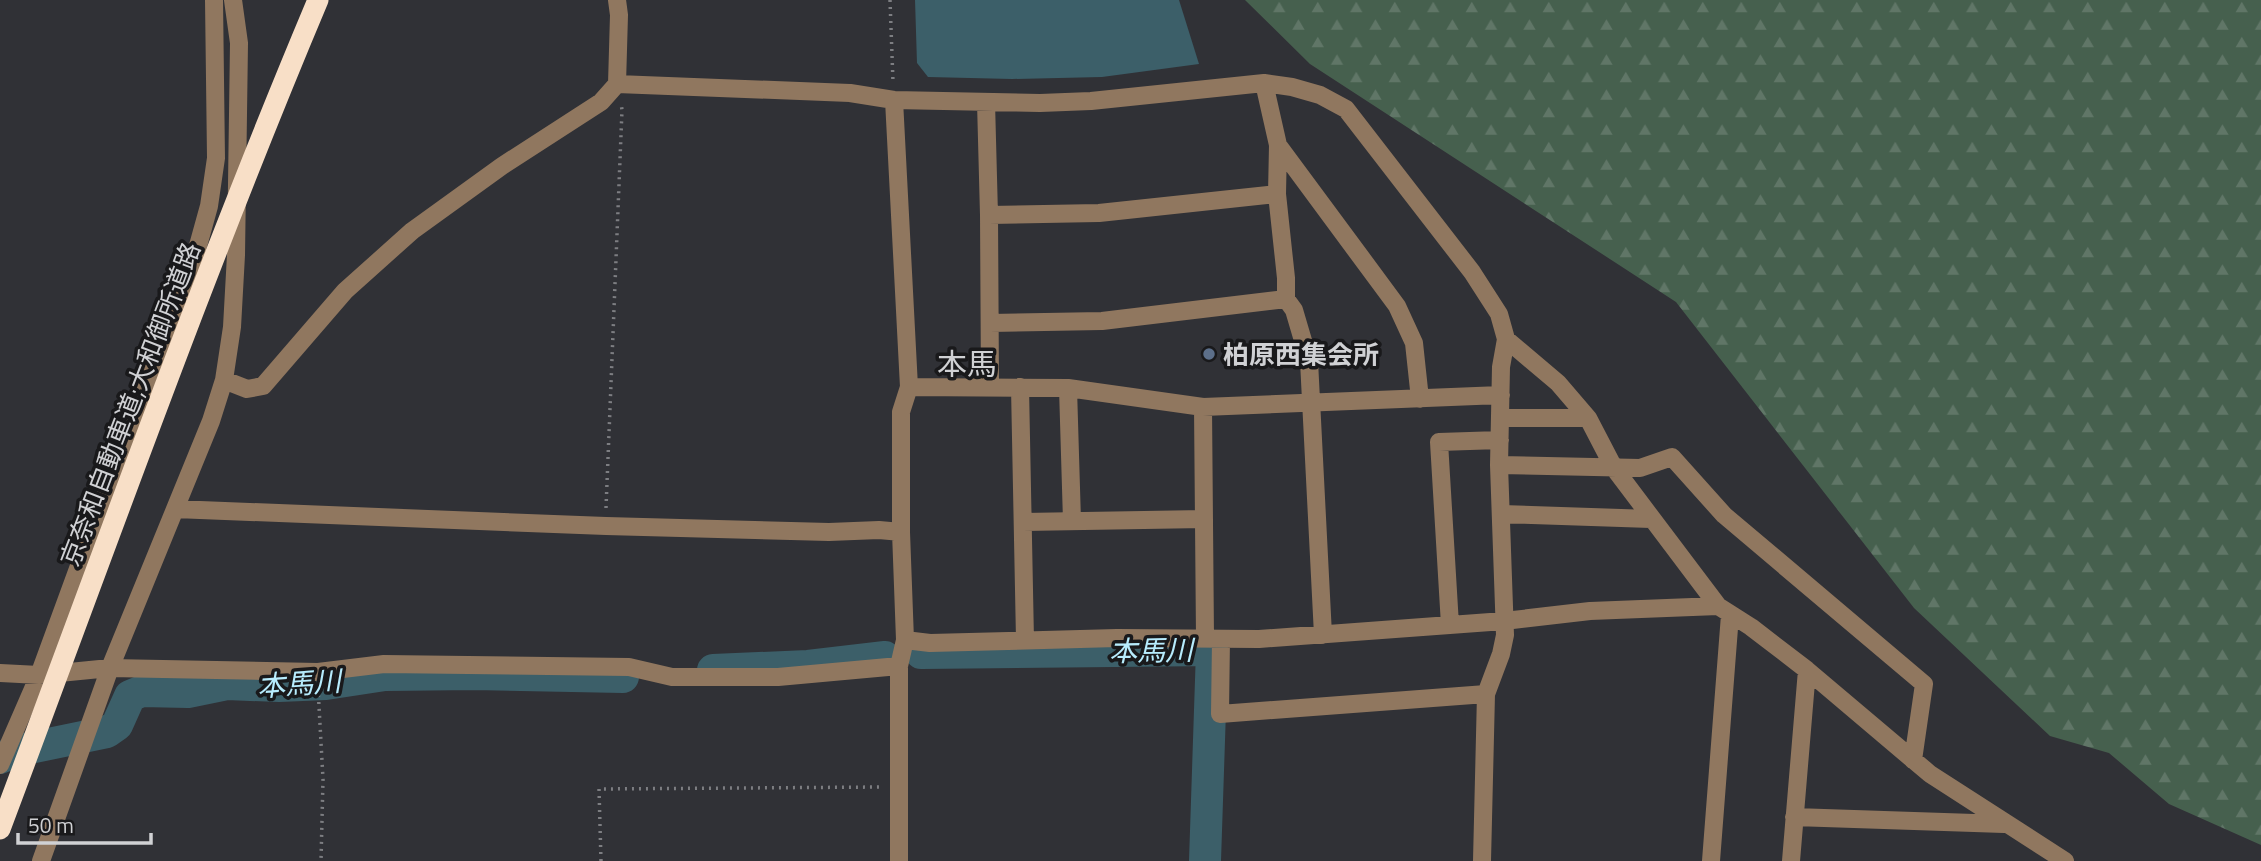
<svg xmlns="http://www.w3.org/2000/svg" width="2261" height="861" font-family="'Titillium Web','Noto Sans JP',sans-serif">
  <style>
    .forest { fill: url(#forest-firs) }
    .water { fill: #3c5f69 }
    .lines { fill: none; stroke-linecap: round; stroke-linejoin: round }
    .river { stroke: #3c5f69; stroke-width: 32 }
    .path { stroke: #7d7e82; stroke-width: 3.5; stroke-dasharray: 2 5; stroke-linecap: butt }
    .minor { stroke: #90775f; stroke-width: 18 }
    .highway-bridge { stroke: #f8dfc7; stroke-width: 21 }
    .service-dot { fill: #5c6f8a; stroke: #19191b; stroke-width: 2.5 }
    .labels { text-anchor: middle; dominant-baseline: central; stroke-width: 7; stroke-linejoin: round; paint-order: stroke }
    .poi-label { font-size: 26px; font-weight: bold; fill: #d0d1d4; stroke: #19191b; text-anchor: start }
    .street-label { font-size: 26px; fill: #d0d1d4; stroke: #19191b }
    .water-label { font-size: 28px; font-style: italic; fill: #b7ecfd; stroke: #19191b }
    .quarter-label { font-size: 30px; fill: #d0d1d4; stroke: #19191b }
  </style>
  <defs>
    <pattern id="forest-firs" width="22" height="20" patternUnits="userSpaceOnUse" patternTransform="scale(1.75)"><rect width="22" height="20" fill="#46604e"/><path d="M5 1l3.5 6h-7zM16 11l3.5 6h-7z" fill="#607667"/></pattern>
  </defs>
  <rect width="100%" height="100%" fill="#303136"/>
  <path class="forest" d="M1245 0H2261V845L2169 804 2109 753 2050 736 1914 608 1676 302 1310 64Z"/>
  <path class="water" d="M915 0H1179L1199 64 1102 77 1012 79 928 77 917 63Z"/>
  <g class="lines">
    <path class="river" d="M921 653 1212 650 1205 861
      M713 670 808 666 885 657
      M0 758 20 750 107 732 117 725 130 696 142 691 188 692 227 684 279 686 326 684 385 675 475 674 623 677"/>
    <path class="path" d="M890 0 893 82
      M606 508 622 110 621 103
      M318 688 323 779 321 861
      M601 861 599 789 882 787"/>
    <path class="minor" d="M1264 83 1278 145 1277 194 1286 278V299L1294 310 1309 361 1323 635
      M617 84 850 93 894 100 1040 103 1091 101 1264 83 1292 87 1320 95 1346 109 1472 272 1499 314 1506 339 1501 367 1499 465 1505 635 1501 654 1486 694 1482 861
      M894 100 909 387 901 412V532L905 640 899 666V861
      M986 102 989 215 990 386
      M1278 145 1397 306 1414 343 1420 399
      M989 215 1099 213 1277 194
      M990 323 1102 321 1286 299
      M1506 339 1558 383 1588 418 1614 468 1718 606
      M224 380 247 389 263 386 345 291 412 231 502 166 601 102 617 84 619 15 617 0
      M909 387 1068 388 1203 407 1501 395
      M1020 387 1025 640
      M1068 388 1072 521
      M1203 407 1205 638
      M1501 418H1588
      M1499 465 1640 468 1672 457 1724 515 1924 684 1913 760
      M175 509 606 526 829 532 879 530 901 532
      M1501 514 1651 519
      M1023 522 1204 519
      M1450 625 1439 442 1500 440
      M1221 639 1220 714 1486 694
      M905 640 930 643 1117 638 1259 639 1504 621 1590 611 1718 606 1751 627 1807 670 1930 774 2065 861
      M0 673 39 675 110 668 318 672 384 664 629 667 672 677H778L899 666
      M0 765 39 675 146 383 196 253 209 206 216 158 214 0
      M1794 817 2004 824
      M41 861 110 668 211 421 224 380 232 327 236 255 239 43 233 0
      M1711 861 1730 615
      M1791 861 1807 670"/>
    <path class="highway-bridge" d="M0 829C104 552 203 273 318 0"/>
  </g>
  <circle class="service-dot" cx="1209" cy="354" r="7"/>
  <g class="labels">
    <g class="poi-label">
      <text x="1223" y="354">柏原西集会所</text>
    </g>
    <g class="street-label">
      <text transform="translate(130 404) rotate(-69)">京奈和自動車道;大和御所道路</text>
    </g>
    <g class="water-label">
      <text transform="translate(1151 650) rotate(-1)">本馬川</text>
      <text transform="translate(299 683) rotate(-4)">本馬川</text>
    </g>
    <g class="quarter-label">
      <text x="967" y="364">本馬</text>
    </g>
  </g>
  <path d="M18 833v10h133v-10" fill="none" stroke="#d0d1d4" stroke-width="3.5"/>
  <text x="28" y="833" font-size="21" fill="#d0d1d4" stroke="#19191b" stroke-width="5" paint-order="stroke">50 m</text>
</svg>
